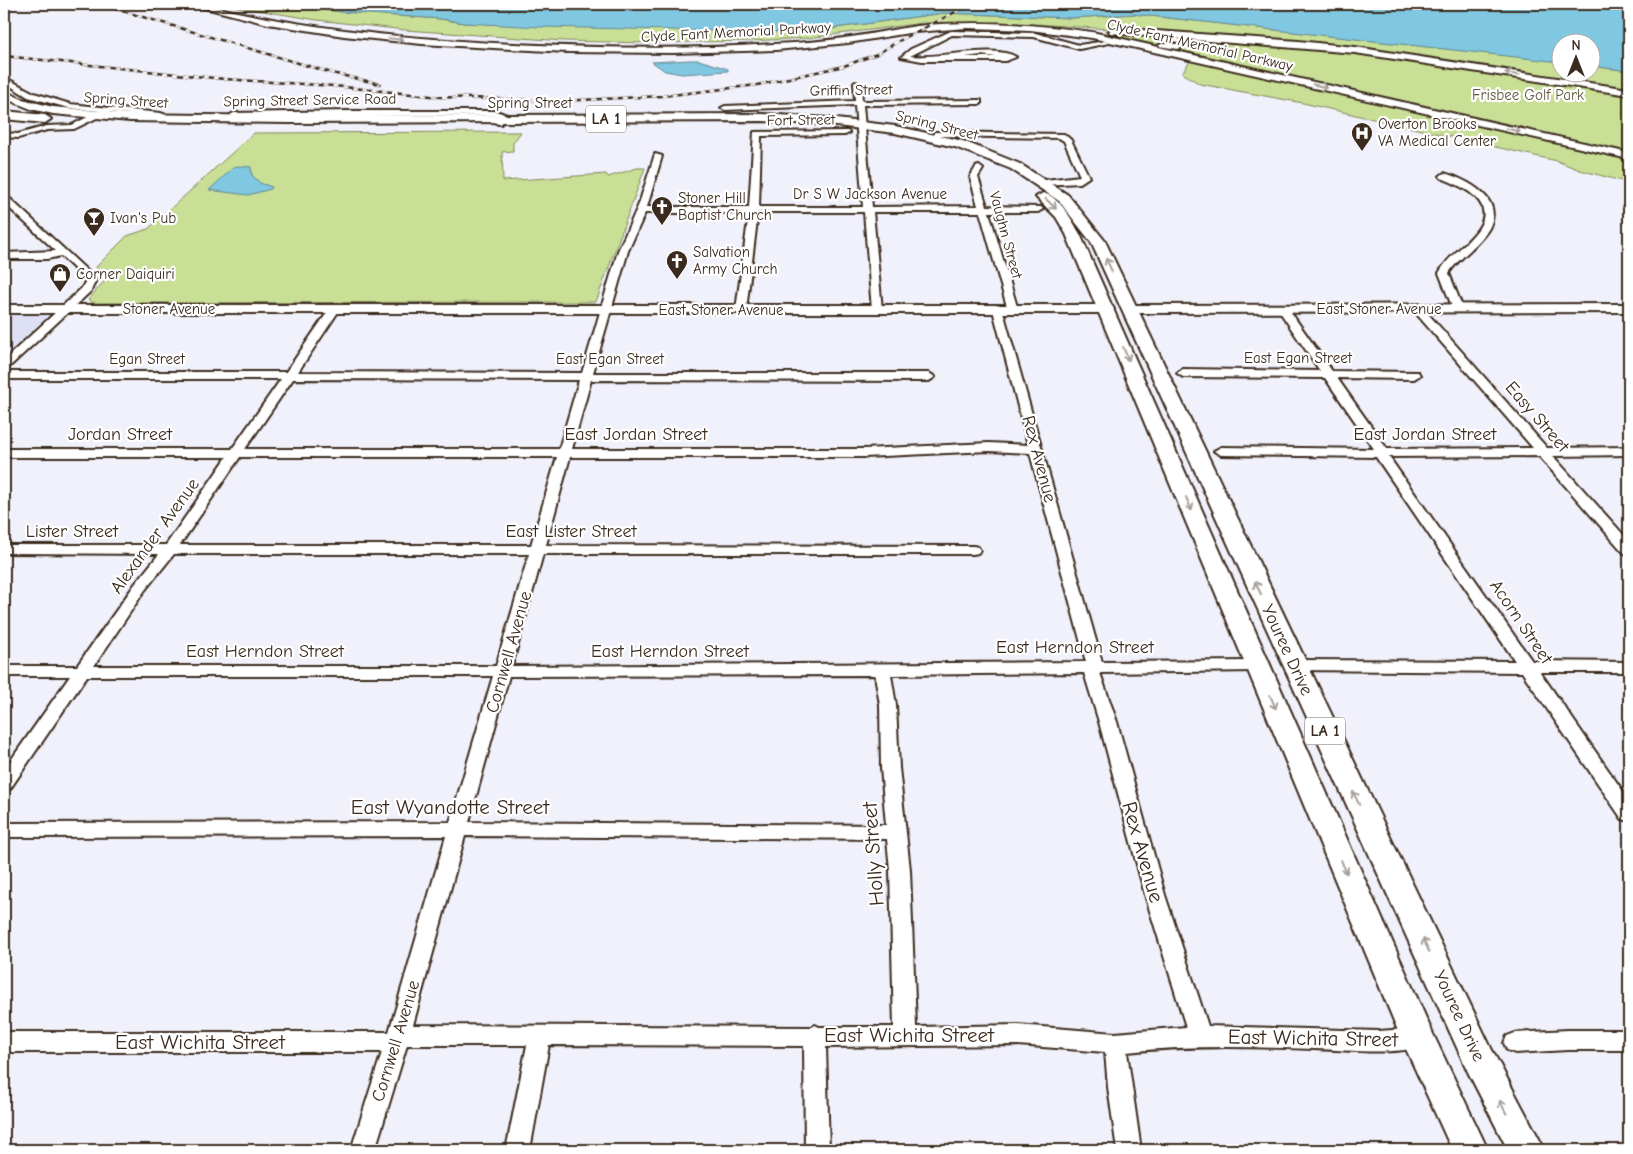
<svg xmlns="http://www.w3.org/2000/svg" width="1633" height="1154" font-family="'Comic Neue',sans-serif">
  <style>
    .built { fill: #dee0f6 }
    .green { fill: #c8df95; stroke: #82845a }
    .water { fill: #80c7e1; stroke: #648893 }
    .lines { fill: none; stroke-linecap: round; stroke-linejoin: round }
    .street-casing { stroke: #3b2a1e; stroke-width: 4 }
    .secondary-casing { stroke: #3b2a1e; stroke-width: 4 }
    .primary-casing { stroke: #3b2a1e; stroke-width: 4 }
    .street { fill: #fff; fill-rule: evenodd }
    .secondary { fill: #fff; fill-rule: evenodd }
    .primary { fill: #fff; fill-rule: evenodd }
    .rail-casing { stroke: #3b2a1e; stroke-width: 2.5 }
    .rail { stroke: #fff; stroke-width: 2; stroke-dasharray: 5; stroke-linecap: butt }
    .oneway { stroke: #a79f9a }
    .labels { text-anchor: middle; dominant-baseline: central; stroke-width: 4.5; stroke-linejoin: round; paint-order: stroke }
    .far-street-label { font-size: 15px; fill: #3b2a1e; stroke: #fff }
    .far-park-label { font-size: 15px; fill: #5e573c; stroke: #fff }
    .far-poi-label { font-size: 15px; fill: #3b2a1e; stroke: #fff; text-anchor: start }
    .shield { fill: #fff; stroke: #766a62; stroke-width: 1 }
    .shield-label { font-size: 16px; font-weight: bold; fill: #3b2a1e }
    .street-label { font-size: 18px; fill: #3b2a1e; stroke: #fff }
    .near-street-label { font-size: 21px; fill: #3b2a1e; stroke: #fff }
  </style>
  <rect width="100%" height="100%" fill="#f0f1fb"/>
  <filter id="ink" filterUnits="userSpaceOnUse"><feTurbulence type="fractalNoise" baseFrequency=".02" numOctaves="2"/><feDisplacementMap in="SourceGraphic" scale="10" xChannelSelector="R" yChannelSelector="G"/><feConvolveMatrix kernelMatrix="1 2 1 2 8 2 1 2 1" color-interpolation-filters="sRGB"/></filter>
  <g filter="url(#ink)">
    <path class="built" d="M4 313H42L47 316 4 357Z"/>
    <path class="green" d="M220 4H285L342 12 441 19 464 23 758 32 814 31 944 13 1072 18 1133 14 1547 60 1560 62V72H1590L1591 66 1629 71V155L1166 51 1103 33 1109 29 1004 22 923 23 808 38 751 41 648 43 564 41 405 30 317 20Z
      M1192 58 1629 157V183L1580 170 1557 161 1303 103 1200 84 1182 73Z
      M521 132 513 143V151L502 152 503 181 606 174 608 177 637 168H645L596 302 94 303 88 300 106 279 96 267 127 236 148 229 254 133Z"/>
    <path class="water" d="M285 4H1609L1629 6V71L1591 66 1590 42H1560V62L1133 14 1072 18 944 13 814 31 758 32 541 27 464 23 441 19 342 12Z
      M689 60H699L728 69V71L682 74 665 71 652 62Z
      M238 166 251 167 252 175 260 183 272 187 271 189 248 195 209 190 234 167Z"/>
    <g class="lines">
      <g class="street-casing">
        <path id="street" d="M951 31 1035 33 1079 45 1106 41 1109 43 1079 49 1034 37 952 35 910 56C938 59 995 44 1016 57L1006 61H922L901 57 911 49ZM981 55 996 57H965Z
          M1174 37 1190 44 1178 49 1158 46 1161 44H1181L1172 40V38Z
          M4 77 34 93 70 104 161 113 165 115 161 117 109 112 74 129 47 130 18 138 4 137V133L18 134 47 126 72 125 99 111 69 108 28 97 4 82Z
          M854 82 861 84 862 101 981 100V104H978L863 105 872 207 978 206 970 177 976 167 979 166 983 169 978 177 987 206 1041 207 1043 209 1038 212H989L1018 310 1017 312 1013 313 1008 310 980 212H873L882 310 877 313 872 310 864 212H758L746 310 741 313 736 310 749 213H645L628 251 593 373H929L935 377 929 381 591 380 572 449H864L989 443 1028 445 993 310 994 308H1002L1102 662 1258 661 1264 662 1266 666 1264 670 1258 671 1100 673 1117 722 1165 895 1208 1026 1379 1031 1418 1028 1426 1031 1429 1038 1426 1045C1396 1056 1347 1050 1315 1049 1252 1047 1190 1045 1127 1052L1141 1150H1117L1108 1087 1105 1052 1018 1045 826 1047 829 1150H805L804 1046 549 1045 530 1150H506L527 1045H407L375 1150H351L382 1052H4V1032H389L446 836 4 837V823L450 822 493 676H87L10 789 4 791V770L70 676H4V666H77L135 584 159 554 4 553V545H166L227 457H4V449H232L281 379H4V372H286L331 307 335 306 340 309 298 372 582 373 618 251 639 204 655 154 662 156 647 207H749L754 132 848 131 849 133 845 135 761 136 759 207H863L855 105 725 110 721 108 725 106 855 101ZM293 379 579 380 559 449H245ZM989 451 1030 453 1086 662 512 666 543 554H973L978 553 980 550 978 547 973 546 546 545 570 457H864ZM240 457H557L531 545H180ZM174 554H529L496 666H94L145 590ZM1084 673 1099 722 1145 895 1186 1027 1115 1033 1018 1025 916 1027 910 870 899 768 896 705 891 675ZM875 675 880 705 881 768 886 825 469 822 509 676ZM465 836 887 839 890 870 894 1027H819L815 1025 811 1027 413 1025Z
          M350 111H496L507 115 501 124H498L494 122 498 116 496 115 234 117 230 115 234 113Z
          M934 132 1064 134 1071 140 1089 177 1080 183 1042 185V181L1045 180 1080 176 1064 141 1059 138 937 136H934Z
          M1444 173C1459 177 1477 186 1487 198 1509 229 1463 250 1449 273L1463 309 1458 312 1453 309 1439 273C1449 255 1463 248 1475 233 1500 204 1465 187 1441 178L1440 176Z
          M4 195 7 196 96 279 91 291 8 368 4 370V360L82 288 86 280 61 256 47 259H4V253L56 251 4 203Z
          M1283 306 1287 307 1332 371 1418 372 1420 375 1414 379 1337 378 1387 449 1533 448 1414 311 1413 309 1414 307H1422L1547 448 1629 447V455L1553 456 1629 541V554L1624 553 1539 456 1389 457 1532 661 1629 662V672H1540L1629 800V821L1622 819 1522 672 1294 670 1288 669 1286 665 1288 661 1294 660 1515 661 1376 457 1221 455 1214 451 1221 447 1374 449 1325 378 1183 377 1177 373 1183 369 1320 371 1278 309Z
          M1568 1030H1629V1050H1568L1515 1053 1507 1050 1504 1043 1507 1036 1515 1033Z"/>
      </g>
      <g class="secondary-casing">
        <path id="secondary" d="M189 4H202C304 29 408 39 514 44 600 48 688 50 774 44 800 43 825 41 851 37 873 34 895 29 917 26 976 20 1034 24 1092 32L1629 153V159L1092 38 1030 30 967 28 915 32 848 43 776 50 672 53 568 52 422 44 344 36 268 24Z
          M1113 28 1298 41 1355 47 1629 89V95L1355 53 1110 33 1109 31Z
          M1629 304V312L1129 313 1124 312 1122 309 1124 306 1129 305Z
          M4 305H1107L1112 306 1114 309 1112 312 1107 313H4Z"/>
      </g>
      <g class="primary-casing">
        <path id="primary" d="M4 91 22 99 53 107 130 114 288 116 763 114 828 118 895 126 963 141 1020 164 1068 195 1105 241 1492 1050 1545 1150H1508L1468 1072 1091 242 1059 201 1011 169 955 147 895 133 828 125 763 121 288 123 130 121 53 114 31 109 4 98Z
          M4 111 45 115 51 119 45 123 4 119Z
          M1043 193C1060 197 1072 220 1080 234L1433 1034 1488 1150H1452L1401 1038 1066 234 1056 217 1036 197Z"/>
      </g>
      <use href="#street" class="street"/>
      <use href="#secondary" class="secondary"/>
      <use href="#primary" class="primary"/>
      <g class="rail-casing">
        <path id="rail" d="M99 4 332 73 380 84
          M893 44 971 4
          M4 56 224 79 334 86 440 97 560 101 663 96 757 85 844 66 877 54 899 41"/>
      </g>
      <use href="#rail" class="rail"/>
    </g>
    <defs><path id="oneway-shaft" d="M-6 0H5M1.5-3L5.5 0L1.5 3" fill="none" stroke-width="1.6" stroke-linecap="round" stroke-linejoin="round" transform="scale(1.25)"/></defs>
    <g class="oneway">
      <use href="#oneway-shaft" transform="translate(396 39) rotate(6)"/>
      <use href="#oneway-shaft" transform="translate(1512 74) rotate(-171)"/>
      <use href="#oneway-shaft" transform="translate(1320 86) rotate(13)"/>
      <use href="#oneway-shaft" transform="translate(1513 130) rotate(13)"/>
      <use href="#oneway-shaft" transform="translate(1051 204) rotate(44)"/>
      <use href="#oneway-shaft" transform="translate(1109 265) rotate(-115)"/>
      <use href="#oneway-shaft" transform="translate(1126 354) rotate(67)"/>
      <use href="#oneway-shaft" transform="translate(1189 504) rotate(67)"/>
      <use href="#oneway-shaft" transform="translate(1258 588) rotate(-115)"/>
      <use href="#oneway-shaft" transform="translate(1273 702) rotate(67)"/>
      <use href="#oneway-shaft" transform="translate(1356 798) rotate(-115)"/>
      <use href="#oneway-shaft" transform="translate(1344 867) rotate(67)"/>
      <use href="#oneway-shaft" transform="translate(1426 945) rotate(-115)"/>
      <use href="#oneway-shaft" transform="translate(1503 1107) rotate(-117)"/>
    </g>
  </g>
  <defs>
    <g id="hospital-pin" transform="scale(1.125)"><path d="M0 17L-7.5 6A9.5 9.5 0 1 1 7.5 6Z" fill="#3b2a1e" stroke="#fff"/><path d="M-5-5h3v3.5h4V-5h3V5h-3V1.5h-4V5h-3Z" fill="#fff"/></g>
    <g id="church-pin" transform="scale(1.125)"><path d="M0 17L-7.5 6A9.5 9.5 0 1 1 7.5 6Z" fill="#3b2a1e" stroke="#fff"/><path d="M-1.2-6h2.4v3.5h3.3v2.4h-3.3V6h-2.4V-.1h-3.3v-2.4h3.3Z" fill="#fff"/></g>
    <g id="bar-pin" transform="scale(1.125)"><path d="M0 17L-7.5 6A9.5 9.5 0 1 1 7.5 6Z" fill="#3b2a1e" stroke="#fff"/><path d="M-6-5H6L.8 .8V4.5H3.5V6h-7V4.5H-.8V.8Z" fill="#fff"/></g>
    <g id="shop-pin" transform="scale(1.125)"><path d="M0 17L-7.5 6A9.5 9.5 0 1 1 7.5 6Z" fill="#3b2a1e" stroke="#fff"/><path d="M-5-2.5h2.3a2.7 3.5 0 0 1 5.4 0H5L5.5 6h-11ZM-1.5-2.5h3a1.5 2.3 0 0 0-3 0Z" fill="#fff"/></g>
  </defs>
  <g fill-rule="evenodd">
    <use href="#hospital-pin" x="1362" y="133"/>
    <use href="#church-pin" x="662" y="207"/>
    <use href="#bar-pin" x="94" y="218"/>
    <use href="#church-pin" x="677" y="261"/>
    <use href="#shop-pin" x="60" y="274"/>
  </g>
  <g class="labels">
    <g class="far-street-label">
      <text transform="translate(736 32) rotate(-3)">Clyde Fant Memorial Parkway</text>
      <text transform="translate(1200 45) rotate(13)">Clyde Fant Memorial Parkway</text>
      <text transform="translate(851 90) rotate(-1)">Griffin Street</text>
      <text transform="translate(126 100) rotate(4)">Spring Street</text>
      <text transform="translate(310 100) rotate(-1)">Spring Street Service Road</text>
      <text x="530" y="103">Spring Street</text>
      <text transform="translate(801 120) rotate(-1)">Fort Street</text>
      <text transform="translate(937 125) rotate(14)">Spring Street</text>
      <text x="870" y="194">Dr S W Jackson Avenue</text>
      <text transform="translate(1006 235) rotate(75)">Vaughn Street</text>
      <text x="169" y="309">Stoner Avenue</text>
      <text x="1379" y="309">East Stoner Avenue</text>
      <text x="721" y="310">East Stoner Avenue</text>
      <text x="1298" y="358">East Egan Street</text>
      <text x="147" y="359">Egan Street</text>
      <text x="610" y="359">East Egan Street</text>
    </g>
    <g class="far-park-label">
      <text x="1528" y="95">Frisbee Golf Park</text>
    </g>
    <g class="far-poi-label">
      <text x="1378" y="124">Overton Brooks<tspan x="1378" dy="17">VA Medical Center</tspan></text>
      <text x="678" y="198">Stoner Hill<tspan x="678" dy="17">Baptist Church</tspan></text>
      <text x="110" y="218">Ivan's Pub</text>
      <text x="693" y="252">Salvation<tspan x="693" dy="17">Army Church</tspan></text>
      <text x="76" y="274">Corner Daiquiri</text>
    </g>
    <g class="shield">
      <rect x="586" y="105.5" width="40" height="27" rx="4"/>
      <rect x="1305" y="717.5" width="40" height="27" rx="4"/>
    </g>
    <g class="shield-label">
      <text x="606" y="119">LA 1</text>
      <text x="1325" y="731">LA 1</text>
    </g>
    <g class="street-label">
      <text transform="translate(1537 417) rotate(49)">Easy Street</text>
      <text x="120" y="434">Jordan Street</text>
      <text x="636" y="434">East Jordan Street</text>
      <text x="1425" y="434">East Jordan Street</text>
      <text transform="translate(1039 459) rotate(75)">Rex Avenue</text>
      <text x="72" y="531">Lister Street</text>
      <text x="571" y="531">East Lister Street</text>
      <text transform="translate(155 536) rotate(-54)">Alexander Avenue</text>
      <text transform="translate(1521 622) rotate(56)">Acorn Street</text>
      <text x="1075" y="647">East Herndon Street</text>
      <text transform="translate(1287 650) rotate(65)">Youree Drive</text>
      <text x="265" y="651">East Herndon Street</text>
      <text x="670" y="651">East Herndon Street</text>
      <text transform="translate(509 652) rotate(-74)">Cornwell Avenue</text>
      <text transform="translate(1459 1016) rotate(65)">Youree Drive</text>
      <text transform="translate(396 1041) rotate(-73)">Cornwell Avenue</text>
    </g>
    <g class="near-street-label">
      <text x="450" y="807">East Wyandotte Street</text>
      <text transform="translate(1143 852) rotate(74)">Rex Avenue</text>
      <text transform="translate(873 854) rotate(-94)">Holly Street</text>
      <text x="909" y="1035">East Wichita Street</text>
      <text transform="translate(1313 1038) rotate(1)">East Wichita Street</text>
      <text x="200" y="1042">East Wichita Street</text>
    </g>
  </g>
  <rect width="1633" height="1154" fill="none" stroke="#fff" stroke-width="20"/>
  <rect x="10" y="10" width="1613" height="1134" fill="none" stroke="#3b2a1e" stroke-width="2" filter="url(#ink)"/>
  <g transform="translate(1576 58)"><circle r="24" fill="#ffffff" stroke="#b1aaa5"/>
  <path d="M0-4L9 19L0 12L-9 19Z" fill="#3b2a1e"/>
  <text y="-8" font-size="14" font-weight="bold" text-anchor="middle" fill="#3b2a1e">N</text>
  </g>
</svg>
